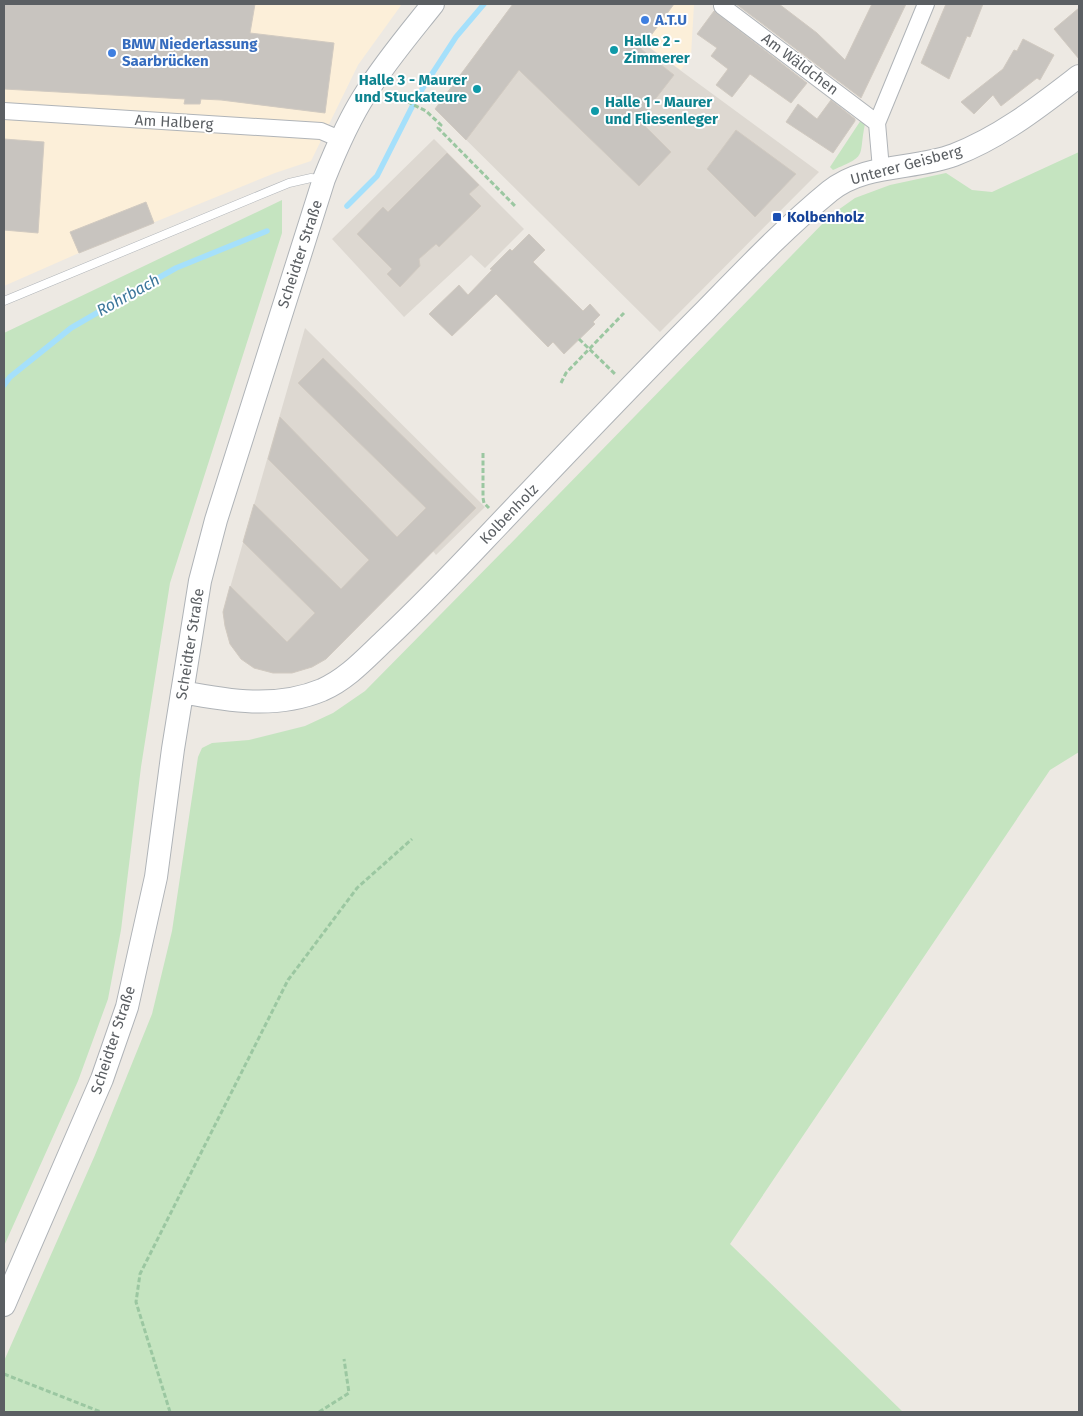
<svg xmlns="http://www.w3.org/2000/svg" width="1083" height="1416" font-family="'Fira Sans',sans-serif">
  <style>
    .commercial { fill: #fcefd9 }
    .education { fill: #ddd8d1 }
    .green { fill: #c5e4c0 }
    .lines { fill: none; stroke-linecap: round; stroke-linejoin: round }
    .stream { stroke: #a5e0fb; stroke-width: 5.5 }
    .building { fill: #c8c4bf; stroke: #d1cac1 }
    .lane-casing { stroke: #b0b4b8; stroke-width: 9 }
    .street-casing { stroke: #b0b4b8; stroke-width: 18 }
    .secondary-casing { stroke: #afb3b7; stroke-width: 24 }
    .path { stroke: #9bc7a1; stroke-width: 3; stroke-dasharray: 5 2.5; stroke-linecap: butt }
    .lane { stroke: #fff; stroke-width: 8 }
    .street { stroke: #fff; stroke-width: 16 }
    .secondary { stroke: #fff; stroke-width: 22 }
    .shop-dot { fill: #3f7fe0; stroke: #fff; stroke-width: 2 }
    .culture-dot { fill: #0f9aa8; stroke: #fff; stroke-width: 2 }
    .transit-dot { fill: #1a4fb4; stroke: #fff; stroke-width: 2 }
    .labels { text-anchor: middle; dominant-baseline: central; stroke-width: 4; stroke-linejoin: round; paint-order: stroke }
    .shop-label { font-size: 15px; font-weight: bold; fill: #366cbe; stroke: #fff; text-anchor: start }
    .culture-label { font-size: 15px; font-weight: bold; fill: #0d838f; stroke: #fff; text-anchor: start }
    .street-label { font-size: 15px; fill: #5b5f63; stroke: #fff }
    .transit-label { font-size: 15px; font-weight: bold; fill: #164399; stroke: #fff; text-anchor: start }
    .water-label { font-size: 16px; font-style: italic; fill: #3d779b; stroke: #fff }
  </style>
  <rect width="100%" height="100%" fill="#ede9e3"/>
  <path class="commercial" d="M4 4H402L358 65 311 161 275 173 79 253 4 286Z
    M590 4H694L691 56 681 70Z"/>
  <path class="education" d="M513 4H590L819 172 660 332 435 109Z
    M434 139 524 229 485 268 471 255 404 317 332 239Z
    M305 328 485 507 436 555 433 551 312 667 292 673H273L254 668 230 644 225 626 223 612Z"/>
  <path class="green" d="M861 120 865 124C858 157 869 155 833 170L830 167Z
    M1079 152V752L1050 770 730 1244 903 1412H4V1361L95 1155 152 1014 172 931 198 757 202 748 212 743 249 740 305 726 333 713 365 691 518 536 831 215 855 198 890 185 946 173 972 190 992 192Z
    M282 200V233L170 583 141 767 121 930 108 999 78 1081 4 1246V333Z"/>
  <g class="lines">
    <path class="stream" d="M347 206 377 176 417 97 456 37 484 4
      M4 385 10 377 71 328 114 303 176 268 267 231"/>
  </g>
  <path class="building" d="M4 4H255L250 33 334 43 325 113 221 100 201 99 200 104H184L185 99 4 89Z
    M513 4H674L641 49 674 75 639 120 671 152 639 186 519 70 466 140 435 109Z
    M736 4H779L817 33 845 60 872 4H906L861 98Z
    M946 4H983L970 37 967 36 949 79 921 63Z
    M1079 8V59L1054 29Z
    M714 11 807 83 791 103 750 74 732 97 716 85 728 69 711 56 717 48 697 34Z
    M1023 39 1054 55 1040 80 1037 78 1001 106 993 95 974 114 961 102 1003 69 1014 50 1017 51Z
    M831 100 855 119V121L833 153 786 122 798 104 817 119Z
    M736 130 796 174 755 217 707 169Z
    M4 139 44 142 38 233 4 230Z
    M447 153 479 185 469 194 481 206 439 247 436 244 419 259 420 266 400 287 387 274 392 269 357 234 383 207 388 212Z
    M146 202 154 223 79 253 70 232Z
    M529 234 545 250 533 262 583 311 590 304 600 315 593 322 595 324 564 354 553 342 548 347 496 294 452 336 429 314 459 285 468 295 492 270 490 269 510 249 512 251Z
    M323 358 476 508 326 659 312 667 292 673H273L254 668 241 659 230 644 225 626 223 612 230 586 287 642 315 613 243 542 254 504 341 589 369 560 268 459 280 417 397 537 426 508 298 383Z"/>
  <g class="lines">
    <g class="lane-casing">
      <path id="lane" d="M4 301 289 183 311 178 322 179"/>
    </g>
    <g class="street-casing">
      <path id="street" d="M722 6 877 123
        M4 111 321 131 342 140
        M881 169 877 123 926 4"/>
    </g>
    <g class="secondary-casing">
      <path id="secondary" d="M182 692C229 701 276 709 322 690 347 679 365 659 384 641 419 608 452 574 485 539 558 462 631 385 706 310 746 269 786 227 830 191 865 163 914 170 954 155 1001 137 1040 106 1079 76
        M4 1305 102 1079 127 1007 156 877 173 749 200 581 216 520 324 179C336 149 349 119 366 93 386 61 410 33 433 4"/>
    </g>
    <path class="path" d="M394 95 426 111 441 125 438 128 515 206
      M579 339 616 375
      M561 383 566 373 624 313
      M483 453V498L484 503 489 508
      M4 1374 101 1412
      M170 1412 136 1302 140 1274 288 980 357 888 412 839
      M319 1412 349 1393 344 1359"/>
    <use href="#lane" class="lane"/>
    <use href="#street" class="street"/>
    <use href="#secondary" class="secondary"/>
  </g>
  <g class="shop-dot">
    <circle cx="645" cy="20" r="5"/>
    <circle cx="112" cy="53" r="5"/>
  </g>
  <g class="culture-dot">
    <circle cx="614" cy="50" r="5"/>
    <circle cx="477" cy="89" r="5"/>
    <circle cx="595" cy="111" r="5"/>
  </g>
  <rect class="transit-dot" x="772" y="212" width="10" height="10" rx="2.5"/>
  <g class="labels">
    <g class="shop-label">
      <text x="655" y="20">A.T.U</text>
      <text x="122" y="44">BMW Niederlassung<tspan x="122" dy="17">Saarbrücken</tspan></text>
    </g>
    <g class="culture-label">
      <text x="624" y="41">Halle 2 -<tspan x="624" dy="17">Zimmerer</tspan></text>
      <text x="467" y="80" text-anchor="end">Halle 3 - Maurer<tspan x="467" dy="17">und Stuckateure</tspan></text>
      <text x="605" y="102">Halle 1 - Maurer<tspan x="605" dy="17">und Fliesenleger</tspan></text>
    </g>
    <g class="street-label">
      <text transform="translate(800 64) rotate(37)">Am Wäldchen</text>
      <text transform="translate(174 122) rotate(3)">Am Halberg</text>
      <text transform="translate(906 165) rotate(-15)">Unterer Geisberg</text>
      <text transform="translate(300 254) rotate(-72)">Scheidter Straße</text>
      <text transform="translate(509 514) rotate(-46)">Kolbenholz</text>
      <text transform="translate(190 644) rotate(-81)">Scheidter Straße</text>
      <text transform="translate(113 1040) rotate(-72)">Scheidter Straße</text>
    </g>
    <g class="transit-label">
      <text x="787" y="217">Kolbenholz</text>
    </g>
    <g class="water-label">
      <text transform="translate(128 295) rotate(-29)">Rohrbach</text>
    </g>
  </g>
  <rect width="1083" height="1416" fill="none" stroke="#5b5f63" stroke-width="10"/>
</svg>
